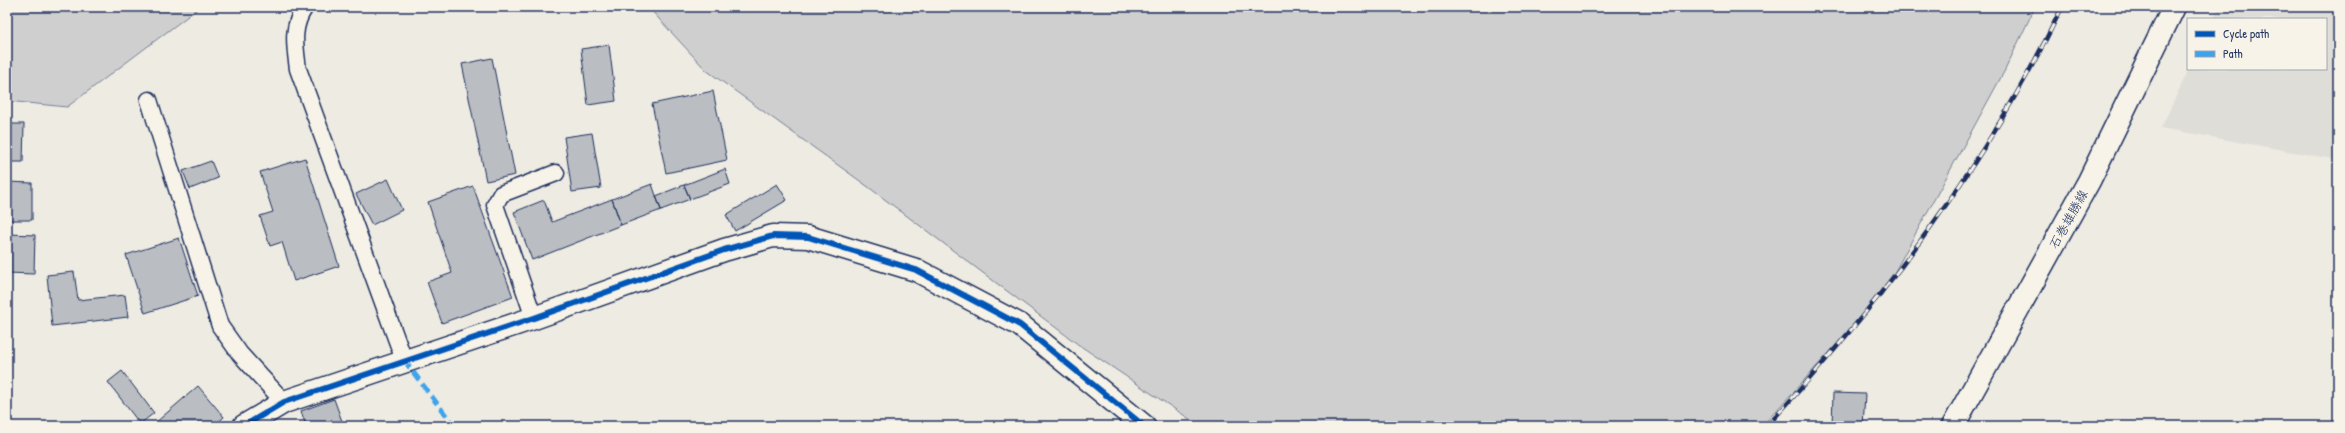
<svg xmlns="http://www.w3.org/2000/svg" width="2345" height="433" font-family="'Patrick Hand','Klee One',sans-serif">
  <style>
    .built { fill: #deddd8 }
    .green { fill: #cfcfcf; stroke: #757f96 }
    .building { fill: #babdc2; stroke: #1b2f5e }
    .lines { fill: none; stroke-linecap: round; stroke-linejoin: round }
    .service-casing { stroke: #1b2f5e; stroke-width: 19 }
    .minor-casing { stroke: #1b2f5e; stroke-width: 25 }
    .secondary-casing { stroke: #1b2f5e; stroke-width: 25 }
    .service { stroke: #f7f3e8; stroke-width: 16 }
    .minor { stroke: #f7f3e8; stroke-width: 22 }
    .secondary { stroke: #f7f3e8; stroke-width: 22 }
    .rail-casing { stroke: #1b2f5e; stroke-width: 4.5 }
    .rail { stroke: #f7f3e8; stroke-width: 3; stroke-dasharray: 9; stroke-linecap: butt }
    .quiet { stroke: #3da3ed; stroke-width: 5; stroke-dasharray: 10 5; stroke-linecap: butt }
    .cycleway-casing { stroke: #f7f3e8; stroke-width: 8 }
    .cycleway { stroke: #0057b8; stroke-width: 6 }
    .labels { text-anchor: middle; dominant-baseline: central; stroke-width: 3; stroke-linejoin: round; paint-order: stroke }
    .street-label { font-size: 13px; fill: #1b2f5e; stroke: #f7f3e8 }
  </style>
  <rect width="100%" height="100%" fill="#eeebe2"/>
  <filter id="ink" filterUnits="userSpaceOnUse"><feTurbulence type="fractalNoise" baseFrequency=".025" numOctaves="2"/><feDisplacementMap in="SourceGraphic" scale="8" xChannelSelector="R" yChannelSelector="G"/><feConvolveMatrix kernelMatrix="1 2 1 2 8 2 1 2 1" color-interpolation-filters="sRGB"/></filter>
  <g filter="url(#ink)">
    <path class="built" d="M2219 7H2338V160L2161 128 2189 69H2326V19H2213Z"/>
    <path class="green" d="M7 7H200L67 107 7 101Z
      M648 7H2035L2005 70 1882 295 1762 426H1200L1079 345 867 186 706 70Z"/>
    <path class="building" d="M609 45 616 101 588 105 581 49Z
      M492 58 515 175 486 181 462 64Z
      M713 91 727 160 666 173 652 104Z
      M7 124H24L23 162H7Z
      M592 133 601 188 572 192 564 137Z
      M305 158 339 266 294 281 282 242 270 246 260 216 273 212 260 172Z
      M211 161 218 178 190 189 183 171Z
      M725 169 730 184 690 199 684 185Z
      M388 179 402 210 372 225 356 194Z
      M7 182 32 183V220H7Z
      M652 184 661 210 621 225 612 199Z
      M777 184 787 200 735 231 726 215Z
      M684 185 690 199 661 210 656 196Z
      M473 186 513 297 442 323 427 282 452 273 428 202Z
      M612 199 621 225 532 260 514 212 544 200 552 222Z
      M7 234 35 235 34 274 7 273Z
      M179 238 198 296 145 313 126 255Z
      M74 272 78 300 125 295 128 317 52 326 47 275Z
      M122 371 154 413 140 424 108 382Z
      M198 386 224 417 214 426H155L154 424Z
      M1833 393 1865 394 1863 426H1832Z
      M334 399 343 424 336 426H306L301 411Z"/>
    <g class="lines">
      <g class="service-casing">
        <path id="service" d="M305 7C291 27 295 46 298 69L404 360
          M149 100 220 326 240 354 284 402
          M534 318 495 205 501 194 556 173"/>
      </g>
      <g class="minor-casing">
        <path id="minor" d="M244 426 284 402 534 318 724 250 773 236 808 237 916 270 1020 325 1144 426"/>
      </g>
      <g class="secondary-casing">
        <path id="secondary" d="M1953 426 2089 181 2174 7"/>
      </g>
      <use href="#service" class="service"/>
      <use href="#minor" class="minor"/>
      <use href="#secondary" class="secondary"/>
      <g class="rail-casing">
        <path id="rail" d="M1767 426C1883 300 1988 162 2062 7"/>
      </g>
      <use href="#rail" class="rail"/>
      <path class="quiet" d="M404 360 454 426"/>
      <g class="cycleway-casing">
        <path id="cycleway" d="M244 426 284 402 534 318 724 250 773 236 808 237 916 270 1020 325 1144 426"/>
      </g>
      <use href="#cycleway" class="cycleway"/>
    </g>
  </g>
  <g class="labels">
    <g class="street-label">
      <text transform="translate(2068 219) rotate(-61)">石巻雄勝線</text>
    </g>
  </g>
  <rect width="2345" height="433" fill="none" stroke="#f7f3e8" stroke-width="24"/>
  <rect x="12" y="12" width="2321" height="409" fill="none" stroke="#1b2f5e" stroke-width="1.5" filter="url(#ink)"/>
  <rect x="2187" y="18" width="140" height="52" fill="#f7f3e8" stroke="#9fa5b1"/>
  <rect x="2195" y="31" width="20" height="6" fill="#0057b8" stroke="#9fa5b1"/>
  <text x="2223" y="38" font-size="12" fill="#1b2f5e">Cycle path</text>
  <rect x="2195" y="51" width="20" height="6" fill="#3da3ed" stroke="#9fa5b1"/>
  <text x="2223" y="58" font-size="12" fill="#1b2f5e">Path</text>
</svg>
